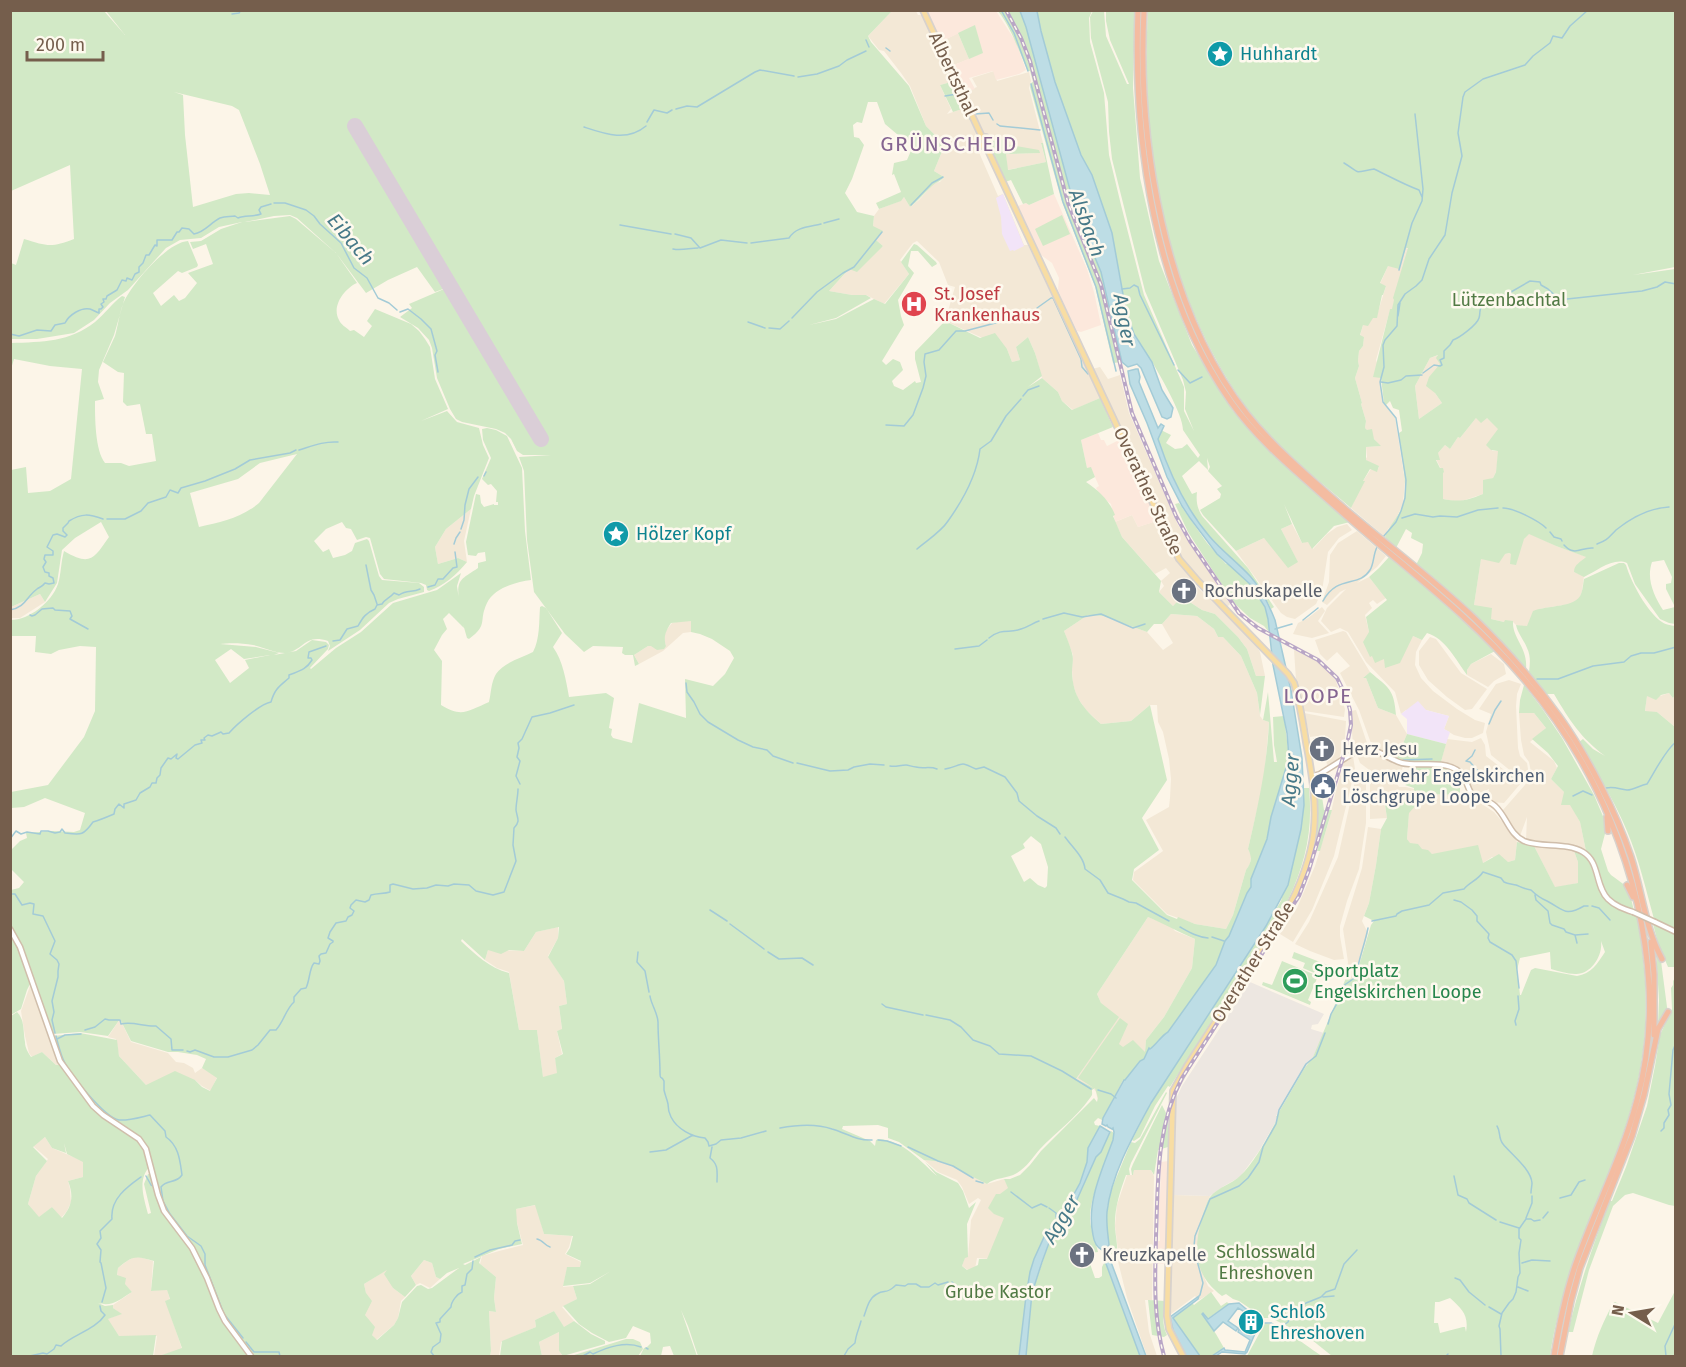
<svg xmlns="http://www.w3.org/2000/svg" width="1686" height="1367" font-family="'Fira Sans',sans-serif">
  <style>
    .residential { fill: #f3e8d6 }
    .commercial { fill: #fce8dc }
    .industrial { fill: #ede7e1 }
    .education { fill: #f2e4f8 }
    .green { fill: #d2e9c6; fill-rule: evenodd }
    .water { fill: #bddde5; stroke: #a3cbd7; stroke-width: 1.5 }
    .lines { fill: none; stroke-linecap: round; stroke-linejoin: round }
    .stream { stroke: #a3cbd7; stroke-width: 1.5 }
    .canal { stroke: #bddde5; stroke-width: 3 }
    .runway { stroke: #daced7; stroke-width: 16 }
    .secondary-casing { stroke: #d0beab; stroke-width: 7 }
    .primary-casing { stroke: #d8d2cd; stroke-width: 8 }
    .motorway-casing { stroke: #d8d2cd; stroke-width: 8 }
    .secondary { stroke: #fff; stroke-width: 4 }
    .primary { stroke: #f8dda3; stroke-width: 4.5 }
    .motorway { stroke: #f4bca1; stroke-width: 5 }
    .rail-casing { stroke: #b9a6c6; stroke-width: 4 }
    .rail { stroke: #fef9ee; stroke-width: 1.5; stroke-dasharray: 4.5; stroke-linecap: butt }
    .secondary-bridge-casing { stroke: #d0beab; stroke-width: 7; stroke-linecap: butt }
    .secondary-bridge { stroke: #fff; stroke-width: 4 }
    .labels { text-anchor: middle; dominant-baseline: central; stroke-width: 5; stroke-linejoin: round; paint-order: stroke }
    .culture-label { font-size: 18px; fill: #0d838f; stroke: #fef9ee; text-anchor: start }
    .street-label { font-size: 18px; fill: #755e4c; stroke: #fef9ee }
    .health-label { font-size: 18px; fill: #be3a42; stroke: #fef9ee; text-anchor: start }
    .park-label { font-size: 18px; fill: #517a44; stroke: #fef9ee }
    .worship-label { font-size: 18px; fill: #5b616d; stroke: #fef9ee; text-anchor: start }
    .service-label { font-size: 18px; fill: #4e5e75; stroke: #fef9ee; text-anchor: start }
    .leisure-label { font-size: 18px; fill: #27864d; stroke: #fef9ee; text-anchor: start }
    .water-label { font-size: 20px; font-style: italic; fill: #477988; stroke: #fef9ee }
    .quarter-label { font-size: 21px; letter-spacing: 1.5px; fill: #856591; stroke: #fef9ee }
  </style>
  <rect width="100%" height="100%" fill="#fcf5e8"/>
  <path class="residential" d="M892 11H916L918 15H922L938 48 951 82 940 85 951 109 947 114 965 108 976 133 974 141 998 196 1003 194 1024 245H1028L1100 398 1073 410 1062 401 1058 392 1042 378 1035 353 1028 337 1016 347 1020 360 1012 362 1007 349 945 321 955 287 948 285 939 262 917 241 913 243 900 260 909 274 884 304 866 295H852L829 291 850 268 883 246 876 240 873 226 874 216 879 209 900 201 904 197 910 207 919 200 934 183 940 182 944 177 934 171 943 149 940 140 926 126 910 86 901 73 884 51 879 50 868 36Z
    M958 33 969 59 954 65 940 42Z
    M994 71 997 81 1029 72 1031 81 1029 88 1043 143 1041 144 1046 162 1007 170 1006 154 1039 153 1005 144 1003 139 992 141 991 138 983 132 964 92 977 87 972 78Z
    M1406 248 1410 249 1396 301 1393 310H1390L1376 360 1379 369 1378 376 1380 378 1383 403 1395 417 1405 481 1403 504 1394 523 1388 529 1385 537 1351 508 1363 481 1371 469 1377 471 1379 467 1365 460 1367 457 1366 447 1380 446 1365 428 1366 421 1361 404 1362 403 1355 378 1359 366 1358 361 1359 351 1363 346 1364 337 1360 336 1363 325 1373 317 1376 318 1386 286 1380 284 1388 266Z
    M1439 355 1446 362 1435 393 1442 403 1419 419 1415 386 1430 358Z
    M1100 367 1108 379 1120 375 1129 413 1178 525 1230 604 1226 608 1192 572 1183 560 1173 542 1092 369Z
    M1476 418H1487L1499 429 1492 451H1499L1496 472 1493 478 1484 481 1483 494 1459 502 1443 499V473L1436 459 1438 453 1445 445 1450 449 1458 437 1460 438Z
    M471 509 464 541 467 562 458 558 438 564 435 547 446 529Z
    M1132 515 1138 527 1156 521 1172 553 1182 568 1195 583 1179 598 1180 601 1173 606 1159 592 1164 586 1161 581 1170 573 1166 568 1155 574 1122 537 1115 522Z
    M1292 524 1302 543 1308 541 1313 549 1327 534 1337 527 1347 524 1352 530 1339 538 1328 552 1322 591 1316 604 1295 619 1287 617 1281 613 1236 551 1264 538 1297 561 1281 529Z
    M1357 531 1386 556 1377 567 1357 583 1369 577 1386 598 1377 604 1373 600 1369 603 1372 608 1365 615 1369 632 1370 656 1413 636 1422 640 1416 652 1415 665 1421 678 1433 691 1457 709 1475 720 1485 723 1483 733 1472 738H1465L1454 735 1444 729 1449 716 1426 710H1406L1401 714 1395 692 1366 662 1348 632 1340 628 1331 632 1321 621 1327 608 1346 589 1340 592 1327 605 1322 602 1329 582 1330 555 1338 543Z
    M1529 533 1556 546 1587 557 1574 572 1584 576 1582 591 1580 597 1577 601 1570 604 1539 609 1527 627 1516 625 1512 621 1504 622 1491 619 1474 605 1481 558 1509 553 1511 554Z
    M1195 585 1253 641 1260 652 1265 676H1256L1247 649 1238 637 1215 614 1202 610 1182 597Z
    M40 594 45 602 20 618H11V607Z
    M1322 607 1325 611 1318 621 1329 633 1312 638 1293 634 1298 623 1308 618Z
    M1171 614 1197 616 1214 629 1218 637H1223L1241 656 1257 693 1260 716 1263 720 1269 722 1264 780 1248 849 1251 855 1250 864 1246 870 1233 915 1226 929 1195 924 1167 914 1133 880 1134 872 1163 851 1146 820 1169 807 1170 798 1171 779 1169 759 1163 732 1158 722 1157 705H1150L1131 721 1101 724 1086 710 1077 697 1073 684 1072 670 1073 655 1064 631 1088 615 1103 616 1147 632 1163 650 1173 643 1162 624Z
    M680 621H692L691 632 683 633 663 651 639 664 634 655 648 646H666L664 639 665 632 672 623Z
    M1343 631 1346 632 1370 672 1363 678H1366L1378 708 1396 715 1407 734 1397 758 1372 746 1359 710 1340 673 1350 666 1337 652 1327 661 1320 654 1315 640Z
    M1430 637 1436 639 1461 673 1487 689 1472 709 1465 710 1447 697 1428 680 1419 665V651Z
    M1294 650 1317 660 1335 678 1345 709 1344 717 1304 711 1296 680Z
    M1491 654 1504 664 1506 674 1494 681 1488 687 1467 675V670L1471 664Z
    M1509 680 1521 684 1517 694 1516 706 1518 748 1520 756 1527 763 1528 769V777L1526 780H1522L1491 755 1486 732 1491 714 1479 709 1496 684Z
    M1669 693 1673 698 1675 695V727L1657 712H1645L1647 695 1660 696Z
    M1356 710 1368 746 1353 749 1351 711Z
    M1304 713 1346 721 1345 738 1339 759 1327 765 1325 754 1328 752 1325 735 1310 737Z
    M1519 713H1534L1546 728 1530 742 1554 761 1557 768 1551 779 1564 792 1580 822 1586 851 1576 849 1574 851 1578 862V883L1555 888 1532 842 1526 840 1527 817 1520 836 1509 825 1503 813V810L1532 777 1529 762 1524 755 1521 740Z
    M1481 738 1485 745 1486 756 1521 783 1504 803 1490 802 1487 800 1489 789 1476 795 1470 791 1467 776 1457 767 1441 762 1447 739 1472 742Z
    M1362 751H1372L1403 766 1397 784 1399 787H1406L1414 789V804L1396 799 1383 792 1387 818 1370 819V780L1368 769 1360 763 1357 755Z
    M1353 756 1355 769 1334 856 1312 910 1293 942 1280 934 1297 908 1315 866 1329 821 1334 799 1344 761Z
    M1357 772 1366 774V823L1359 869 1347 901 1340 926V936L1344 959 1334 960 1310 951 1295 944 1309 922 1338 857Z
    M1426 794 1468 795 1494 812 1510 831 1517 842 1515 860 1508 862 1492 857 1483 863 1432 854 1410 844 1407 839 1409 812Z
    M1368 827 1381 829 1376 865 1369 903 1362 921 1368 933 1355 980 1346 978 1348 962 1343 929 1362 868Z
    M1148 917 1171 926 1175 931 1195 939 1192 968 1164 1017 1146 1040 1145 1052 1101 1116 1096 1092 1094 1089 1076 1079 1095 1051 1101 1003 1097 994Z
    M558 927V938L548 956 564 981 567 1004 559 1006 562 1030 557 1031 562 1054 555 1058 558 1073 543 1078 537 1030H519L509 972 497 968 485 960 488 950 524 951 536 932Z
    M30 986 33 987 48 1033 61 1065H56L42 1052 32 1057 29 1053 25 1036 21 1011Z
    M120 1019 131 1042 168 1053 176 1062 184 1063 193 1068 195 1073 202 1068 217 1077 211 1091 202 1086 195 1080 146 1085 119 1056 116 1039 108 1037Z
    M45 1137 52 1148 83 1161V1177L68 1181 70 1189 71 1202 67 1211 61 1218 52 1207 39 1218 28 1204 36 1176 48 1159 33 1146Z
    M924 1160 943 1162 987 1184 1004 1179 1009 1188 1000 1195 1010 1220 990 1259 977 1258 975 1269 971 1272 962 1266 965 1257H968L971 1220 981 1200 978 1198 969 1204 962 1187 957 1180 938 1172Z
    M1134 1170H1151L1154 1176 1152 1300H1145L1149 1332 1157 1356H1147L1127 1298 1117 1257 1118 1250 1115 1226 1117 1205 1127 1175H1133Z
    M1173 1195 1210 1196 1204 1210 1202 1272 1208 1286 1214 1291 1199 1300 1195 1296 1171 1314 1169 1293Z
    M536 1205 544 1234 572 1236 569 1247 565 1254 581 1262 580 1268H567L563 1287 573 1286 577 1299 562 1307 574 1321 564 1328 554 1311 535 1320 536 1327 501 1342 499 1356H490L491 1351 489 1311 496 1312 494 1298 496 1277 480 1264 482 1256 499 1251 523 1245 516 1219V1209Z
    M136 1256 153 1261 151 1291 167 1289 170 1300 166 1301 182 1349 159 1356H154L157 1336H119L107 1319 121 1314 113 1308V1305L132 1292 117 1276 118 1268 127 1261Z
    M424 1260 432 1263 436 1277 440 1279 430 1288 420 1283 416 1285 411 1276Z
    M388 1269 393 1288 405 1297 401 1301 398 1318 394 1325 376 1340 372 1335 365 1315 366 1293 364 1284Z
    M559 1332V1351L563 1356H542L539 1342Z"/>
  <path class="commercial" d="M925 11H996L1016 42 1026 70 1019 74 996 80 993 71 969 78 975 89 964 92 954 65 982 53 975 26 940 42Z
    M1054 194 1087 269 1094 292 1101 325 1081 332 1077 331 1064 304 1058 290 1059 278 1052 263 1041 255 1018 206 1026 203 1029 205Z
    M1098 433 1101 440H1104L1107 446 1119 440 1157 521 1138 527 1132 515 1115 522 1111 504 1101 496 1096 488 1099 486 1091 468H1087L1081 440Z
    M1168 1161 1165 1264H1157V1241H1160L1158 1197 1160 1196 1161 1166V1162Z"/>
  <path class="industrial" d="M1250 982 1324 1014 1318 1024 1312 1025 1311 1029 1324 1033 1313 1057 1304 1069 1276 1116 1278 1118 1259 1151 1240 1177 1224 1186 1210 1196 1173 1195 1175 1101 1182 1086Z"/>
  <path class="education" d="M1003 194 1024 246 1014 251 1013 250 1010 251 1002 234 1001 217 996 198Z
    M1418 701 1426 710 1449 716 1444 729 1450 732 1446 744 1407 734V719L1401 714Z"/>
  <path class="green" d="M11 11H104L125 35 106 11H892L868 36 871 42 909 86 926 126 940 140 943 149 934 171 944 177C940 182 936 182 932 186 924 193 918 201 910 207L904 197 901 201 879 209 876 203 901 192 894 174 892 175 894 163 907 160 913 146 910 138 909 143 903 145 898 135 885 124 877 102H868L862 123 857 122 853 125 854 137 859 138 864 145 852 179 845 193 857 212 874 216 873 226 883 231 876 240 883 246 857 272 849 269 829 291 852 295H866L871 298 836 318 809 325 836 319 874 299 885 304 909 274 901 262 914 244 917 245 936 262 937 264 932 267 918 251H911L908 266 914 273 898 300 901 316 904 325 882 361 886 365 893 359 900 362 903 370 892 381 894 386 903 390 915 381 916 383 921 382 915 359V352L945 321 980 338 995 333 1007 349 1012 362 1020 360 1016 347 1028 337 1035 353 1042 376 1028 387 1042 378 1058 392 1062 401 1072 410 1100 398 1113 427 1081 440 1087 468 1091 467 1095 477 1086 482C1098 490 1110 501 1115 515L1113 516 1122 537 1161 581 1159 592 1173 606 1182 597 1202 610 1215 614 1238 637 1247 649 1256 676H1265L1260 715 1257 693 1241 656 1223 637H1218L1214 629 1197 616 1171 614 1162 624H1154L1147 632 1103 616 1088 615 1064 631C1067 638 1070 646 1072 653 1074 659 1072 666 1072 672 1073 697 1083 708 1101 724L1131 721 1150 705 1167 780 1142 818 1159 850 1134 869 1132 880 1167 915 1177 919 1178 917 1195 924 1226 929 1233 915 1246 870C1252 862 1252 857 1248 849 1258 806 1267 766 1269 722L1263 720 1268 692 1274 762H1277L1274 745 1273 717 1284 716 1289 758 1271 817 1267 839 1252 878 1251 887 1247 893 1229 936 1225 941 1216 965 1168 1032C1160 1036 1157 1044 1150 1050L1149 1048 1144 1059 1140 1061 1125 1080H1123L1102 1120 1098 1118 1094 1122 1095 1125 1100 1126 1088 1148 1087 1162 1080 1183 1063 1214 1045 1235 1036 1257 1027 1292 1019 1356H698L688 1326 681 1310 697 1356H674L670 1346 663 1347 661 1356H640L644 1348 647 1347 651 1343 650 1333 633 1326 626 1338 609 1342 592 1333 579 1324 563 1306 577 1299 573 1286 590 1284 611 1271 590 1283 563 1286 567 1267H580L581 1261 566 1254 570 1248 573 1236 544 1234 535 1205 516 1209 517 1223 522 1244 499 1249 463 1264 465 1265 481 1257 479 1263 496 1277 494 1298 496 1312 489 1311 491 1351 490 1356H253L226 1316 225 1326 250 1356H159L182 1348 165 1301 170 1299 167 1290 151 1291 154 1261C135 1256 134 1255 118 1268L117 1275 126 1278 125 1284 132 1292C119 1300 112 1307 98 1303L105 1306 113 1305V1308L122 1314 108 1319 119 1336 156 1335 153 1356H11V1016L17 1012C25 1020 23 1032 25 1042 25 1048 28 1052 31 1057L42 1052 56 1065H61L87 1101 102 1115 139 1141 145 1151 150 1166C137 1180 144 1198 148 1214L151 1213 144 1184 148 1174H151L158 1202 161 1201 148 1150 141 1140 133 1132 103 1112 89 1099 62 1061 53 1039 54 1036 80 1033 117 1040 119 1056 146 1085 175 1071 195 1080 202 1087 210 1091 217 1078 202 1068 206 1059 197 1055 178 1052H168L131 1041 120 1019 108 1036 80 1032 53 1034 18 938 11 927V890L19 888 24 882 11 869V850L20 841 27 838 26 833 53 831 74 832 80 830 85 813 45 798 24 807 11 808V792L48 785 84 737 95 711 96 647 80 646 59 650 51 654 35 652 36 636H11V620C29 620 52 602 58 584 61 575 61 561 64 551 90 566 93 560 109 537L101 522 75 538 62 550 57 583 45 602 40 594 11 607V470L26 467 28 493 50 491 71 479 82 369 50 366 14 359 11 369V343C42 342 70 342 95 322 105 314 112 303 122 296L125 297 114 335 99 370 98 382 104 399 95 401C95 418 95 450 105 463H121L129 466 156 461 152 434H146L140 404 127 406 123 402 124 373 118 372 103 362C107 353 111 345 115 336 118 326 119 315 123 304 130 286 167 242 188 241L198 265 197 267 182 273 178 271 153 293 161 306 174 295 179 301 185 298 197 283 188 273 213 264 206 244 193 249 190 242 201 241 221 229 242 222 219 227 201 238 180 240 166 248 128 290 110 303 94 320 74 333 37 339H11V263L16 265 24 239C47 246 51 248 74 239L70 165 11 191ZM174 92 232 106 239 110 260 164 270 195 249 193 236 194 193 207 185 135 183 95ZM290 215 297 218 336 253 366 293 388 280 417 267 435 292 451 286 409 304 412 308 400 317 418 328 429 340 432 348 437 378 450 409 456 419 462 422 496 429 505 433 511 439 517 451 523 455H551L519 457 524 471 527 540 534 592 565 634 584 652 593 646 623 647 622 653 625 655H633L635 666 639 664 634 655 648 646H651L657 650 664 649 666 646C663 636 666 631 671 623L691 621V632L700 634 712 639 730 651 734 658 725 674 713 686 685 679 686 718 639 703 632 743 613 738 611 735 612 729 609 728 614 698 606 693 569 697C566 680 563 661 553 647L562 633 546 608 542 606 540 607C539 621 540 639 533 652 521 658 503 663 496 674 491 682 491 694 489 702 468 711 462 718 441 705L442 661 434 650 442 635 447 629 443 619 449 613 464 628 463 624 467 638 469 639C489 624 478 622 487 603 494 588 516 582 531 580L525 531 522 468 507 436 496 430 487 428 482 429 483 440 491 458 482 479 488 485 491 484 497 491 496 502H498V505H494V504L484 507 481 503 480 495 476 494 466 542 468 555 476 556 478 553 485 552 486 561 478 563V568C462 579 456 579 459 600L457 586 461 573 437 590 393 603 361 632 336 648 311 669 310 668 328 649 329 645 326 642 312 640 296 651 274 655 279 653 256 647 220 644C229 643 242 643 253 645 263 647 275 653 285 653 304 651 304 633 328 641L330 646 328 651 360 630 389 603 398 599 424 592V587L419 583 382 580 379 576 369 541 367 539 355 543 352 551 345 555 333 558 329 549 323 552 314 541 326 529 342 522 346 528 351 529 357 540 366 537 370 538 380 574 384 579 421 583 426 585 427 590 429 591C444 586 457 574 467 562L458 558 438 564 435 547 446 529 471 509 474 496 489 458 483 445 479 428 457 422 447 411 421 421 448 409 435 379 430 347 425 339 419 331 411 324 375 309 367 321 372 326 364 337 354 330 350 331C346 327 341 325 339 320 331 306 345 288 357 283L336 253 296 219 290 216 245 222 274 216ZM297 454 259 503C241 518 221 522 199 527L190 493 238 479 260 463ZM231 649 244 659 270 655 245 660 249 668 230 683 215 660ZM1031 836 1041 844 1048 867 1047 886 1045 888 1038 885 1030 878 1024 882 1011 856 1025 848 1023 844ZM1148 917C1165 924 1178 932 1195 939L1192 968 1164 1017 1146 1040 1145 1052 1133 1040 1123 1047 1119 1044 1128 1024 1120 1018 1078 1078 1094 1088 1076 1079 1119 1017 1101 1003 1097 994ZM559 927 558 938 548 957 564 981 567 1004 559 1006 562 1029 557 1031 563 1054 555 1058 557 1073 543 1077 537 1030H519L509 973C489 968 475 954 461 941L462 939 485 960 488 950 501 954 509 950 524 951 536 932ZM1095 1088 1098 1098 1097 1102 1094 1098 1041 1151 1030 1165 1020 1175 1010 1179H1004L1008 1188 1000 1194H996L988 1208 994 1214 1004 1218 987 1259H979L978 1265 967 1270 962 1266 965 1258 968 1257 967 1224 976 1202 969 1208 963 1191 958 1183 936 1172 925 1162 937 1176C919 1160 904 1141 879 1139L876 1140 875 1146 870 1141 842 1129 843 1126 878 1125 888 1128V1138L899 1142 924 1160 943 1162 987 1184C995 1177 1007 1179 1017 1173 1027 1167 1033 1157 1040 1149 1056 1132 1076 1118 1090 1098 1093 1094 1092 1095 1092 1090ZM45 1137 52 1148 66 1153 64 1143 67 1154 83 1162V1177L68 1181C74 1196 72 1206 62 1218L52 1207 39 1217 28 1204 36 1176 47 1161 33 1147ZM424 1260 432 1263 436 1277 440 1279 447 1273 459 1268 432 1288 428 1289 421 1285 417 1286 402 1302 398 1318 394 1325 377 1340 372 1335 375 1327 365 1315 372 1301 366 1293 364 1284 387 1270 384 1274 393 1288 405 1297 416 1285 411 1276Z
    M998 11H1092L1089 18 1090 42 1104 93 1109 155 1121 205 1144 295 1184 387V411L1194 431 1185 409 1186 392 1183 380 1145 291 1112 159 1109 132 1108 102 1091 38 1090 17 1093 11H1104L1106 36 1127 84H1129L1110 40 1106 21V11H1135L1133 88 1140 178 1159 261 1192 345 1233 411 1259 441 1350 522 1334 526 1312 549 1308 542 1302 543 1284 504 1292 524 1281 529 1298 562 1288 568 1264 538 1236 551 1203 515 1200 510 1220 498 1221 494 1217 489 1222 486 1208 471 1210 467 1207 458 1208 470 1199 461 1182 476 1192 494 1197 492C1196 501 1197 508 1202 516L1248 568 1274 607 1271 609C1259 581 1232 561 1212 539 1187 511 1171 477 1159 442L1158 439 1161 430 1171 435 1166 443 1175 449 1182 448 1187 444 1198 458 1200 455 1183 430C1183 414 1159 374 1150 358L1127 367 1122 362 1113 363 1095 286 1062 202 1030 87 1031 83 1033 82 1030 71H1028C1018 50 1012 29 998 11Z
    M1148 11H1675V267L1633 275 1675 269V624L1669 623 1660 619 1635 584 1627 563C1613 557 1597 571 1584 577L1574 572C1574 564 1581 562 1586 557L1556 546 1529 534 1524 539 1516 565 1510 564 1511 554 1509 553 1505 554 1499 563 1481 559 1474 605 1492 608 1491 619 1504 622 1505 620 1513 621C1512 639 1528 647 1526 669 1493 631 1455 598 1416 565L1422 553 1423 544 1411 538 1412 533 1406 529 1396 548 1385 537C1389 525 1399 517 1403 504 1409 484 1400 454 1399 433L1402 431 1399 410 1393 408 1390 401 1386 405 1384 403 1381 378 1373 377 1390 309H1392L1394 300 1393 298 1408 248H1406L1399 269 1388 266 1380 283 1386 286 1383 295H1382L1377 318H1373L1368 326 1363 325 1360 335 1364 337 1363 346 1359 351 1358 361 1359 366 1355 378 1362 403 1361 404 1366 421 1365 428 1367 430 1372 429 1374 439 1381 446 1366 447V460L1379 466 1377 472 1370 469 1363 481H1365L1351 508C1316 478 1273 445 1246 407 1165 295 1140 146 1148 11ZM1438 355 1436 358 1440 364 1429 377 1426 386 1435 393 1442 403 1419 419 1415 386 1430 358ZM1476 418 1481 423 1487 418 1498 429 1486 445 1491 450 1498 451 1496 472 1493 478 1483 480V494C1466 501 1460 502 1443 499V473L1444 472 1443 468H1440L1436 460H1440L1438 453 1445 445 1450 449 1458 437 1460 438ZM1664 560 1672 577 1671 583 1666 584V589L1675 607 1663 610C1654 596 1646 579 1652 562Z
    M975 25 983 53 969 59 958 33Z
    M951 82 965 108 953 112 940 85Z
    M1004 139 1005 144 1039 150 1040 153 1006 154 1008 170 1046 162 1041 143H1043L1054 194 1029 205 1026 203 1023 204 1011 180 1005 182 991 151 992 141Z
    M1062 215 1070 234 1043 246 1035 229Z
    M1179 503 1207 543 1226 564 1228 563 1251 585 1265 607 1268 619 1269 632 1264 626 1250 618 1233 602 1188 532 1175 504Z
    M1389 557 1449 607 1495 651 1471 664 1467 670V675C1456 660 1445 638 1427 633L1422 640 1413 636 1400 663 1385 668 1384 659 1375 663 1372 656 1370 657 1363 642 1369 632 1366 617 1387 600 1369 577 1379 568Z
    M1619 563H1624L1626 565C1631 582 1647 612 1662 622 1666 625 1670 625 1675 626V695L1673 698 1669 693 1661 695 1656 700 1647 696 1645 711 1657 712 1675 727V930L1654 919C1646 890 1639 859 1627 831 1614 800 1596 771 1579 742L1583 739 1593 749 1605 756C1580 737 1570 721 1554 694H1546L1529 672C1530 664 1531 656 1527 648 1524 640 1518 634 1516 625L1527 626 1533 611C1547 605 1576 608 1581 594 1583 589 1583 584 1584 579Z
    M1370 672C1389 688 1394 689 1396 715L1378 708 1366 678H1363Z
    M1524 685 1541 707 1562 738 1594 795 1605 821 1606 830 1601 849 1608 871 1611 875 1626 886 1630 894 1634 911 1614 902 1608 896 1603 886 1595 862 1586 851 1580 822 1570 805H1561L1564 792 1551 779 1558 766 1548 753 1532 739 1546 728 1534 713H1519L1520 700Z
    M1407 734 1446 744 1441 762H1413L1397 758Z
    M1421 766 1444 768 1460 775V795L1426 794 1409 813 1407 839 1410 843 1418 844 1422 849 1428 850 1432 854 1478 845 1483 863 1499 854 1508 862 1515 860 1517 842 1534 846 1555 887 1578 883V862L1574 851C1596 855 1591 883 1604 898 1611 907 1627 912 1637 917 1648 978 1650 1033 1635 1093 1613 1183 1563 1264 1550 1356H1332L1312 1340 1293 1329 1271 1318H1264L1239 1301 1233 1299 1226 1294 1222 1296C1194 1275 1193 1250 1202 1218 1204 1211 1206 1203 1210 1197 1218 1187 1232 1184 1240 1176 1255 1162 1268 1136 1278 1118L1276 1117 1304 1069 1313 1057 1346 978 1355 979 1371 925 1374 921 1364 916 1369 903 1376 865 1381 829 1387 818 1383 791 1396 799 1414 804V795L1425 794 1414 793V788L1405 785 1416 777V767ZM1601 941 1605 952C1598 963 1591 974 1577 976L1535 968 1531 970 1521 995H1520L1517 970 1520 958 1550 952 1551 969C1559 971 1567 974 1575 974 1591 975 1603 956 1601 941ZM1450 1298C1462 1309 1469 1315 1466 1332L1465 1327H1463L1440 1333 1438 1323H1434L1435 1302H1439Z
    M1304 788H1309C1313 830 1306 862 1288 900L1170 1087 1168 1086 1155 1106 1140 1137 1134 1141 1132 1140 1151 1103 1266 926 1281 901 1301 829 1304 805Z
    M1321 790 1324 810H1332L1320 851H1317L1319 843 1315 841 1317 820V791Z
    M1653 924 1675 933V967H1668L1658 943Z
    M10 931 16 939 31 982 27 990 21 1009 11 1015Z
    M1294 952 1333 967 1328 979 1303 968 1305 963 1292 958Z
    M1656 952 1661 961 1667 1007V1011L1658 1025 1659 1000Z
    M1282 961 1318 976 1308 1000 1311 1002 1310 1005 1262 985 1263 982 1272 985Z
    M1675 978V1206L1669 1205 1633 1193 1625 1195 1613 1206 1589 1270 1573 1332H1568C1579 1286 1593 1244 1610 1201H1612L1626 1167 1647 1106 1655 1066 1660 1035 1672 1009 1671 988 1673 985V981Z
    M1166 1092 1167 1093 1131 1163 1129 1169 1130 1175H1126C1120 1191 1114 1210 1115 1228 1116 1238 1118 1247 1117 1257L1115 1254H1111L1107 1247 1109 1243 1106 1224 1107 1212 1110 1193 1131 1142 1135 1143 1140 1139Z
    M1162 1105 1168 1117V1147L1158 1150 1154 1175 1151 1170H1134L1133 1175H1132L1131 1169 1133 1164Z
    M1111 1131 1114 1133C1110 1163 1090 1189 1090 1220 1091 1231 1096 1242 1098 1252L1091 1253 1088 1248 1079 1255 1081 1258 1087 1255 1095 1278H1099L1102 1276V1267L1105 1261 1140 1356H1026L1032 1293 1050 1240 1082 1189 1096 1157 1101 1152Z
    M1675 1291V1356H1592C1597 1335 1603 1323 1613 1303L1615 1302 1658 1323Z
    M1211 1292 1221 1306 1227 1302 1229 1304 1207 1319 1202 1314 1216 1334 1224 1348 1212 1356H1200L1173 1318 1192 1303 1194 1305Z
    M1148 1300 1165 1301C1164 1314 1161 1323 1167 1335L1164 1337 1152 1335Z
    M554 1311 564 1327 574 1321 591 1334 605 1341V1344L563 1356 559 1351V1332L539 1342 542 1356H500L502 1341 536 1327 535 1320Z
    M1265 1323C1284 1326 1306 1346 1322 1356H1247Z
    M626 1339H633L640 1342 643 1349 638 1356H571Z"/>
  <path class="water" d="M1020 11H1037L1041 31 1055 82 1081 155 1092 175 1112 233 1126 311 1134 334 1152 362 1162 390 1173 408 1171 417 1167 419 1162 417 1141 368 1137 364 1128 367 1122 362 1101 272 1076 212 1026 27Z
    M1136 369H1138L1140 377 1139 382 1158 428 1161 424 1164 426 1158 439C1170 475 1185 508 1210 537 1222 551 1237 562 1250 576 1261 588 1269 605 1275 620L1291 690 1302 758 1304 805 1301 829 1288 885 1266 926 1151 1103C1133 1136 1111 1175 1107 1212 1106 1224 1108 1234 1109 1245L1107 1248 1102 1250C1096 1247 1094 1242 1093 1235 1086 1203 1102 1170 1113 1140L1114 1132 1113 1128 1112 1129 1108 1127 1107 1125 1106 1126 1102 1124 1103 1118 1124 1080H1125L1140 1061 1144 1059 1149 1048 1150 1049C1157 1044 1161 1036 1168 1032L1216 965 1225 941 1229 936 1247 893 1251 887V879L1267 839 1271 817 1289 758 1287 733 1273 665 1268 619 1265 607 1251 585 1217 554 1190 518 1182 506 1167 477 1147 423 1130 384 1128 371Z
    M1100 1126 1110 1132 1101 1152 1096 1157 1075 1204 1067 1219 1050 1240 1042 1262 1032 1293 1026 1356H1019L1026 1296 1030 1272 1034 1259 1045 1235 1063 1214 1080 1183 1087 1162 1088 1148Z
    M1110 1256 1111 1262 1146 1356H1140L1105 1261V1258Z
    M1199 1296 1198 1299 1173 1318 1200 1356H1186L1173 1330 1170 1317Z
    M1239 1303 1258 1319 1260 1322 1247 1352 1245 1354 1222 1352 1216 1356H1212L1224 1348 1225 1350 1245 1352 1250 1340 1238 1332 1239 1329 1249 1335 1256 1323 1249 1318 1250 1315 1247 1316 1244 1314 1245 1312 1238 1308 1228 1321 1238 1328 1236 1331 1223 1322 1214 1331 1202 1314 1203 1313 1208 1319 1229 1304Z"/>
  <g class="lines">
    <path class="stream" d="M409 10V11
      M1001 10 1014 33 1028 71
      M232 14 239 13 241 10
      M866 40 869 47
      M886 48 890 51
      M798 77 817 74 839 66 847 60 866 51
      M1031 84 1063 202 1096 287 1116 371
      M945 96 957 94 970 119
      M676 109 687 106 697 107 755 72 760 70 794 76
      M975 114 989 113 993 120
      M647 122 654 110 667 113 672 110
      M997 124 1000 126 1040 130
      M584 127C605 134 627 142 646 126
      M1344 163C1362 174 1352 173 1374 169 1389 176 1403 184 1419 190L1422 197
      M274 203H285L306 210 314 216 320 224 341 243 354 268 367 278 378 298 389 303 397 310
      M911 205 932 183 943 177
      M824 223 839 219
      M620 225 671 234
      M675 234 691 238 700 248 721 240 747 243
      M751 243 789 238C796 227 808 227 821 224
      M673 249C681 251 690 248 698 248
      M1399 270 1412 223 1422 201 1423 189 1415 114
      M1122 289 1130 288 1134 285 1138 287 1140 295 1174 365
      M1037 308 1051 298H1053L1081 359 1082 367 1088 374
      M400 312 408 309 421 319 431 329 437 351 435 355 438 372
      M1398 316 1400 303
      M792 318 817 292 843 273 854 267 882 232
      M1007 320 1024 317 1026 314
      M748 322 765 328
      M769 328 780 329 789 321
      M10 334 19 336 37 330 51 331 55 325 65 323C69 315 81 307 90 309 93 310 96 312 99 313V309H101L103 307 101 304 104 302 103 299H106L107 296 117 290 122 280 126 281 127 278 132 280 135 274 139 272V267L143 263 146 255H149L155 245 157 246V240H172L177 232H179L182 228 189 229 194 234C205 232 210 223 220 218 226 216 230 217 235 216L238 218C245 215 253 217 261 214L259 210 261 207 271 204
      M1178 370 1190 383 1202 377
      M1423 373 1434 365 1440 366 1442 365 1440 360 1444 358V351L1450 345 1453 340C1459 338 1477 325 1479 318 1481 312 1478 310 1483 305L1488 307 1492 297 1504 296 1530 281 1540 282 1541 285 1548 289 1558 298 1567 299 1642 291 1657 287 1665 282 1676 284
      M1381 382 1388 383 1401 380 1406 376 1422 375
      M1023 396 1028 390 1039 386
      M886 425 904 426 913 415 923 388 926 376 924 362 925 354 939 350 956 331H965L1003 321
      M299 450C312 446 324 441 338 442
      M484 476 486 472
      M1503 508C1514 508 1539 521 1546 528
      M1402 518 1415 514 1433 517 1440 516 1457 517 1478 510 1498 508
      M107 519H125L141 511 148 503 166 497 170 490 178 493 181 488 205 481 235 469 250 460 290 453 296 450
      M461 529 464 520 465 505 469 489 478 477
      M1550 532 1554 537 1561 539 1562 541
      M1383 537 1396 522 1401 511 1405 498 1406 480 1396 418 1383 402 1380 382 1384 367 1383 345 1385 340 1397 326 1398 305 1405 294 1416 286 1422 280 1429 259 1445 235 1452 193 1462 156 1458 133 1463 97 1465 92 1483 79 1525 65 1533 56 1550 43 1553 36 1562 38 1570 26 1588 10
      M454 544 456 538 460 532
      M1597 544C1608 540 1608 538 1616 530 1631 518 1649 508 1669 507
      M1564 545C1575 557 1581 547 1593 548
      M917 549C926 541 941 532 948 521 963 500 977 475 980 449L991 441 1006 416 1021 399
      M366 565 371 590 374 595 377 604
      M428 587 435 585 438 579H443L453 568 457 567 455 552
      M1323 601C1338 574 1359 588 1370 570 1374 564 1373 555 1377 547
      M10 610C26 607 26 597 37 589 40 587 43 586 45 583L49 584 54 583 53 578 49 576V573L45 572 43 567 46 562 44 559 45 555H53V551L47 547 53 535 57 534 65 537 67 535 63 531V528L68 523 69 521C82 513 89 514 103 519
      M30 615 32 616 35 615 42 609 53 608 55 610 70 611 72 616 70 619 88 629
      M1043 619 1064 613 1082 617 1101 614 1133 628 1145 624
      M1303 620 1318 608
      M1275 629 1292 624
      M989 638C1003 627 1009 634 1021 629 1028 627 1033 623 1039 621
      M333 641 340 640 347 629 358 626C363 617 366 613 375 609L377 605 382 604C385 599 390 598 394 593L399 595C407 589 412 593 420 589
      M955 649 979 646 987 640
      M1537 679H1558L1593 666 1624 662 1631 656 1641 653H1654L1676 647
      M686 683 687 692 694 702 700 714 708 722 738 740 753 747 767 750 773 756 793 763
      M1489 724 1495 710 1501 701
      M1475 750 1472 756 1466 761 1470 762 1477 770
      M1403 760 1432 759
      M797 763 830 771 848 770 854 767 870 764 884 765
      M890 766C896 767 900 765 906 765 909 765 912 767 916 767 923 769 930 766 937 769
      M945 769C953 768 959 764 963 764 967 764 972 768 976 769L984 767 1005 777 1017 793 1019 801 1037 816 1056 828 1060 834
      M1511 775 1514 778
      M1517 780 1520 782
      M520 784 516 776 520 761 517 757 519 748 518 743 522 739 532 717 550 713 574 705
      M1606 788C1614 786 1619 789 1627 790 1634 790 1640 785 1647 784 1654 773 1666 749 1676 742
      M1573 796 1583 791 1592 795
      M1065 837C1072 847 1084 857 1085 869L1100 880 1108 893 1123 899 1129 902 1136 903 1169 921
      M10 839 16 831 21 834 27 832 40 834 41 831H48L55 833 60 832 62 829 65 833C81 835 83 836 93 822 100 820 107 817 114 814L115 809 119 804 124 808V804L136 800 140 793 150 787 152 783H156L157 778 160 775 161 768 168 758 171 759 177 754 176 758 178 759 195 745 202 743 201 740H205L204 738 208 735 212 736 221 732 223 734 229 733C237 724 260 704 271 702 275 688 280 686 289 678V675C299 671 306 670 312 660L311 658H308L309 652 326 646
      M10 894H15L22 905 30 903 34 904 33 914 43 916 55 941 50 954 57 960 59 964 58 971V977L52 1001 54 1012 52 1020 55 1033
      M1535 895 1536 900 1548 911 1550 923 1552 925 1564 929 1566 932 1575 935 1577 943
      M1454 900 1461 902 1472 910 1477 916V921L1489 934 1488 938 1490 942 1512 955 1516 961 1519 988
      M1592 906 1599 908 1610 920
      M710 910 727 921
      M1372 921 1396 916 1397 914 1402 911 1429 905 1443 893 1464 889C1470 882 1478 880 1483 872L1501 878 1504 882C1508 884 1512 884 1516 885 1521 887 1524 889 1531 890 1536 895 1540 898 1547 901 1564 910 1565 917 1584 906H1588
      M730 924 764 949
      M1180 927C1189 932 1197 937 1208 938
      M1575 935 1588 934
      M1212 937 1224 941
      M638 952 637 962 645 971 649 992
      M768 952 779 959 802 958 813 965
      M650 996C651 1004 658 1014 658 1022 658 1039 660 1056 660 1073 660 1081 661 1074 664 1081 664 1082 664 1089 664 1090 665 1095 667 1099 668 1104 668 1108 669 1113 671 1117 677 1129 692 1137 705 1138L708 1142 709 1146 716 1144 721 1140 741 1138 766 1131
      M882 1004 886 1007 923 1015
      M926 1015 950 1020 961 1027 973 1040 990 1046 999 1054 1031 1056 1062 1071 1091 1089
      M1328 1024 1331 1014 1339 1000 1343 986 1356 977C1358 960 1365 944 1368 928
      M1516 1025 1515 1021 1519 1009 1518 996
      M85 1030 95 1027 105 1019 109 1020H120L121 1024C133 1021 145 1027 156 1026L171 1039 172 1050H183
      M56 1036C58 1044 60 1052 63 1059 69 1073 104 1117 119 1120 128 1121 141 1117 150 1115L165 1131 166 1137C179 1146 180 1161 182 1175 176 1184 167 1179 161 1187L163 1201 170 1214 187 1236 201 1246 205 1254V1265L224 1314 243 1338
      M57 1039 65 1035 81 1034
      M187 1051 190 1052 195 1050 214 1057H228L252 1050 258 1045 270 1030H276C284 1021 286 1009 294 1002V997L301 989 306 988C310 980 309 969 314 963L319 964 320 961 319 956 321 954 326 953 330 944 333 942V941L328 938 330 932 336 923 346 921 348 917 352 915 354 911 350 908 351 905 356 900 365 902 369 900 371 895C378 893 384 894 390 892V885L393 884 413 889 427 888 436 885 448 886 454 884 469 885 476 891 493 895 504 892 516 861 513 845 514 828C521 821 517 818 516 810 516 803 518 796 518 789
      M1098 1090 1111 1094 1116 1098
      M1497 1126C1501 1132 1498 1138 1503 1144 1511 1154 1531 1169 1532 1183 1532 1186 1531 1189 1531 1193
      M780 1128C796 1125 815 1123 832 1129 846 1133 857 1141 872 1140
      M1661 1131 1664 1128V1123L1669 1115 1668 1110 1671 1105 1669 1094 1673 1050 1676 1043
      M878 1140 887 1141 901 1146
      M712 1147 710 1158C719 1165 717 1172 717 1182
      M908 1147 938 1161 953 1166 973 1178
      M650 1152 666 1150 693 1135
      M146 1176 151 1185 153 1186
      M1454 1176 1458 1195 1467 1199 1469 1203 1496 1220
      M976 1181 983 1183
      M1011 1192 1032 1208 1041 1204 1047 1207
      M1560 1198 1571 1195 1579 1182 1585 1180
      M1049 1208 1056 1213V1217L1059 1218
      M1526 1218 1532 1203V1196
      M1543 1218 1548 1212
      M1500 1222 1519 1228
      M537 1239C543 1240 545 1246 550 1247
      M475 1257 490 1250 512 1245 515 1241 520 1240
      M1522 1263 1532 1260 1550 1261
      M1455 1278 1460 1280 1469 1292 1485 1305
      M952 1282 958 1287
      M1518 1287 1528 1291
      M1200 1295 1203 1283 1195 1253 1194 1246 1195 1236 1210 1199 1239 1186 1248 1178 1259 1162 1263 1147 1276 1124 1279 1110 1306 1064 1316 1056 1325 1033
      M1323 1297 1334 1296
      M102 1302 106 1288 101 1263 100 1262 101 1250 97 1244 101 1238 100 1231 112 1219C110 1199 127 1187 141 1177
      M1489 1307 1501 1314
      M864 1316C867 1308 869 1298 877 1294 885 1289 886 1295 896 1285L905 1286 908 1284H916L921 1287H929L935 1283 938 1285 948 1282
      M1265 1323H1271L1280 1328 1282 1326
      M1284 1325 1288 1322 1291 1315 1306 1303 1321 1297 1326 1292 1335 1289 1344 1264 1357 1250
      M246 1342 254 1352H279L280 1356
      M646 1348 648 1349
      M30 1356 43 1353 47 1354 54 1349 56 1345 61 1346C74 1334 95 1330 105 1315L101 1311 100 1306
      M434 1356 431 1352 433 1347 440 1342 441 1334 436 1323 440 1322V1319L451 1307C451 1302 457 1294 462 1292V1286L465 1285 467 1274 472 1269 473 1261
      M583 1356 590 1352 593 1354C608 1347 625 1341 641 1347
      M844 1356 848 1349 855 1343C856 1334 859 1329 861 1321
      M1446 1356 1448 1354
      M1501 1356 1500 1329 1499 1326 1502 1313 1509 1303 1513 1299 1516 1292 1518 1277 1520 1273 1519 1253 1521 1240 1519 1238V1229L1526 1219H1531L1534 1221 1540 1220
      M1522 1356H1526
      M1528 1356H1532
      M1666 1356 1665 1346 1676 1322"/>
    <path class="canal" d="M1104 1246 1108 1260"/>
    <path class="runway" d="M355 126 541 439"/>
    <g class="secondary-casing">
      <path id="secondary" d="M1313 776 1320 774 1358 750C1376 745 1386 759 1402 763 1419 767 1441 760 1457 770 1466 775 1466 785 1471 793 1479 798 1488 800 1495 806 1507 817 1509 834 1524 841 1542 848 1566 842 1583 852 1600 862 1595 886 1608 899 1615 906 1624 909 1633 912
        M1655 922 1676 932
        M10 929 20 947 60 1061 93 1106 103 1115 139 1139 146 1149 158 1195 164 1211 192 1248 207 1278 219 1309 225 1321 251 1356"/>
    </g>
    <g class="primary-casing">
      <path id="primary" d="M923 10 982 137
        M982 137 979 139V144L982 146H986
        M982 137H986L989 142 986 146
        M986 146 1179 559 1198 581 1288 674 1294 683C1300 703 1303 723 1306 742 1320 815 1320 850 1284 916L1187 1066 1173 1091 1167 1316 1169 1329 1183 1356"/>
    </g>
    <g class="motorway-casing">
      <path id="motorway" d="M1138 10C1133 141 1154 293 1231 402 1255 436 1286 463 1317 490 1344 514 1371 538 1399 561 1442 597 1485 633 1522 677 1595 761 1643 874 1649 986 1651 1024 1647 1063 1637 1100 1622 1158 1594 1211 1575 1266 1565 1296 1559 1326 1554 1356
        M1144 10C1137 141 1164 309 1247 414 1275 449 1311 479 1344 508 1387 545 1433 579 1474 618 1505 648 1534 681 1559 716 1587 755 1616 812 1631 857 1642 891 1645 928 1662 959
        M1607 817 1608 831
        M1627 885 1633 897
        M1651 942 1654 974V1035
        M1560 1356 1571 1301 1580 1268 1632 1136 1644 1095 1658 1029 1668 1012"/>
    </g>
    <use href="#secondary" class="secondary"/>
    <use href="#primary" class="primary"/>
    <use href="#motorway" class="motorway"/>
    <g class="rail-casing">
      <path id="rail" d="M1006 10 1021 38 1030 61 1068 203 1101 285 1132 413 1176 516 1190 541 1239 613 1258 628 1318 660 1337 678 1346 696 1350 710 1351 725 1347 744 1309 870 1299 896 1182 1078C1156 1127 1158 1183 1156 1237 1155 1277 1153 1317 1164 1356"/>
    </g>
    <use href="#rail" class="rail"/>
    <g class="secondary-bridge-casing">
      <path id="secondary-bridge" d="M1633 912 1655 922"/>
    </g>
    <use href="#secondary-bridge" class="secondary-bridge"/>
  </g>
  <defs>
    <g id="sight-disc" transform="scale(1.35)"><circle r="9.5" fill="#0f9aa8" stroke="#fef9ee"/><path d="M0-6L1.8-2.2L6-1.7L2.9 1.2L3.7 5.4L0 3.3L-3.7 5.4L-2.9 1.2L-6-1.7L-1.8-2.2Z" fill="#fff"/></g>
    <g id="hospital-disc" transform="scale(1.35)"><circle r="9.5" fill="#e0444e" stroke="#fef9ee"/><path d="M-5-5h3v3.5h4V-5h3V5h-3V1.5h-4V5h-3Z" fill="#fff"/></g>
    <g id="church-disc" transform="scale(1.35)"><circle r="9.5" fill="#6b7280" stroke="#fef9ee"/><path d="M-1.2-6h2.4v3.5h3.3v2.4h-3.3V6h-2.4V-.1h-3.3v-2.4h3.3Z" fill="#fff"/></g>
    <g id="civic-disc" transform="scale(1.35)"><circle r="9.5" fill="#5c6f8a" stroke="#fef9ee"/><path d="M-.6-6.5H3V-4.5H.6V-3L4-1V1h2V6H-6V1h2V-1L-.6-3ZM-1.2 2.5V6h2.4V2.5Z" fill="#fff"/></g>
    <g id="stadium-disc" transform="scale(1.35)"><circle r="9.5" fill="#2e9e5b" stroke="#fef9ee"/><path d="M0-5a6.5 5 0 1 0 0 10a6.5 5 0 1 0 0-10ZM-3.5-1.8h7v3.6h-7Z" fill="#fff"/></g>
    <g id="building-disc" transform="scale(1.35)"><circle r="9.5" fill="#0f9aa8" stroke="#fef9ee"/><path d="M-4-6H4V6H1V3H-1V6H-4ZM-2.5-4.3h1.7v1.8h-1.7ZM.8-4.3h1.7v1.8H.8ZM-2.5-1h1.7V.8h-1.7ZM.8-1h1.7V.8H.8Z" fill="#fff"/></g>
  </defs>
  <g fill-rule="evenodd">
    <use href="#sight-disc" x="1220" y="54"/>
    <use href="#hospital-disc" x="914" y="304"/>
    <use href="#sight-disc" x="616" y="534"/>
    <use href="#church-disc" x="1184" y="591"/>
    <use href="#church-disc" x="1322" y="749"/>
    <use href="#civic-disc" x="1323" y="786"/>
    <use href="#stadium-disc" x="1295" y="981"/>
    <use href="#church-disc" x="1082" y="1255"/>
    <use href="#building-disc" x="1251" y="1322"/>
  </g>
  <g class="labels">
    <g class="culture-label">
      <text x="1240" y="54">Huhhardt</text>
      <text x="636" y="534">Hölzer Kopf</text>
      <text x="1270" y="1312">Schloß<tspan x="1270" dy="21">Ehreshoven</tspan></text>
    </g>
    <g class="street-label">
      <text transform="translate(953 74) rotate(65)">Albertsthal</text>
      <text transform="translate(1148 491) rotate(65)">Overather Straße</text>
      <text transform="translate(1253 962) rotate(-58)">Overather Straße</text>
    </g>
    <g class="health-label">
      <text x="934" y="294">St. Josef<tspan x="934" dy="21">Krankenhaus</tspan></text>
    </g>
    <g class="park-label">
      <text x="1509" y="300">Lützenbachtal</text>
      <text x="1266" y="1252">Schlosswald<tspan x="1266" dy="21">Ehreshoven</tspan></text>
      <text x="998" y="1292">Grube Kastor</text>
    </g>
    <g class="worship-label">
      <text x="1204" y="591">Rochuskapelle</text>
      <text x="1342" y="749">Herz Jesu</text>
      <text x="1102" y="1255">Kreuzkapelle</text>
    </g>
    <g class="service-label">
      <text x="1342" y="776">Feuerwehr Engelskirchen<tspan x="1342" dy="21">Löschgrupe Loope</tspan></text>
    </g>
    <g class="leisure-label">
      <text x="1314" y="971">Sportplatz<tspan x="1314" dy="21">Engelskirchen Loope</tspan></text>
    </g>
    <g class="water-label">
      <text transform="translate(1087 223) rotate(70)">Alsbach</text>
      <text transform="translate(351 239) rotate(50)">Eibach</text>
      <text transform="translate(1125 320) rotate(80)">Agger</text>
      <text transform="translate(1290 780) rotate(-85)">Agger</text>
      <text transform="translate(1061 1219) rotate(-59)">Agger</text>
    </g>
    <g class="quarter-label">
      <text x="949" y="144">GRÜNSCHEID</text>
      <text x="1318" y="696">LOOPE</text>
    </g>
  </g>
  <rect width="1686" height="1367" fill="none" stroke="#755e4c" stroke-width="24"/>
  <g transform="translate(1632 1313) rotate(281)" stroke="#fef9ee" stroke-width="4.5" paint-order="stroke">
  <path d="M0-4.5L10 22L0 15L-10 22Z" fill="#755e4c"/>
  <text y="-9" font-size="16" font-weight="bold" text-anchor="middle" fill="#755e4c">N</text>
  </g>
  <path d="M27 51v9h76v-9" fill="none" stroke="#755e4c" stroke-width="3"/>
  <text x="36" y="51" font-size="18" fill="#755e4c" stroke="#fef9ee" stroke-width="4.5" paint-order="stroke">200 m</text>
</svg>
